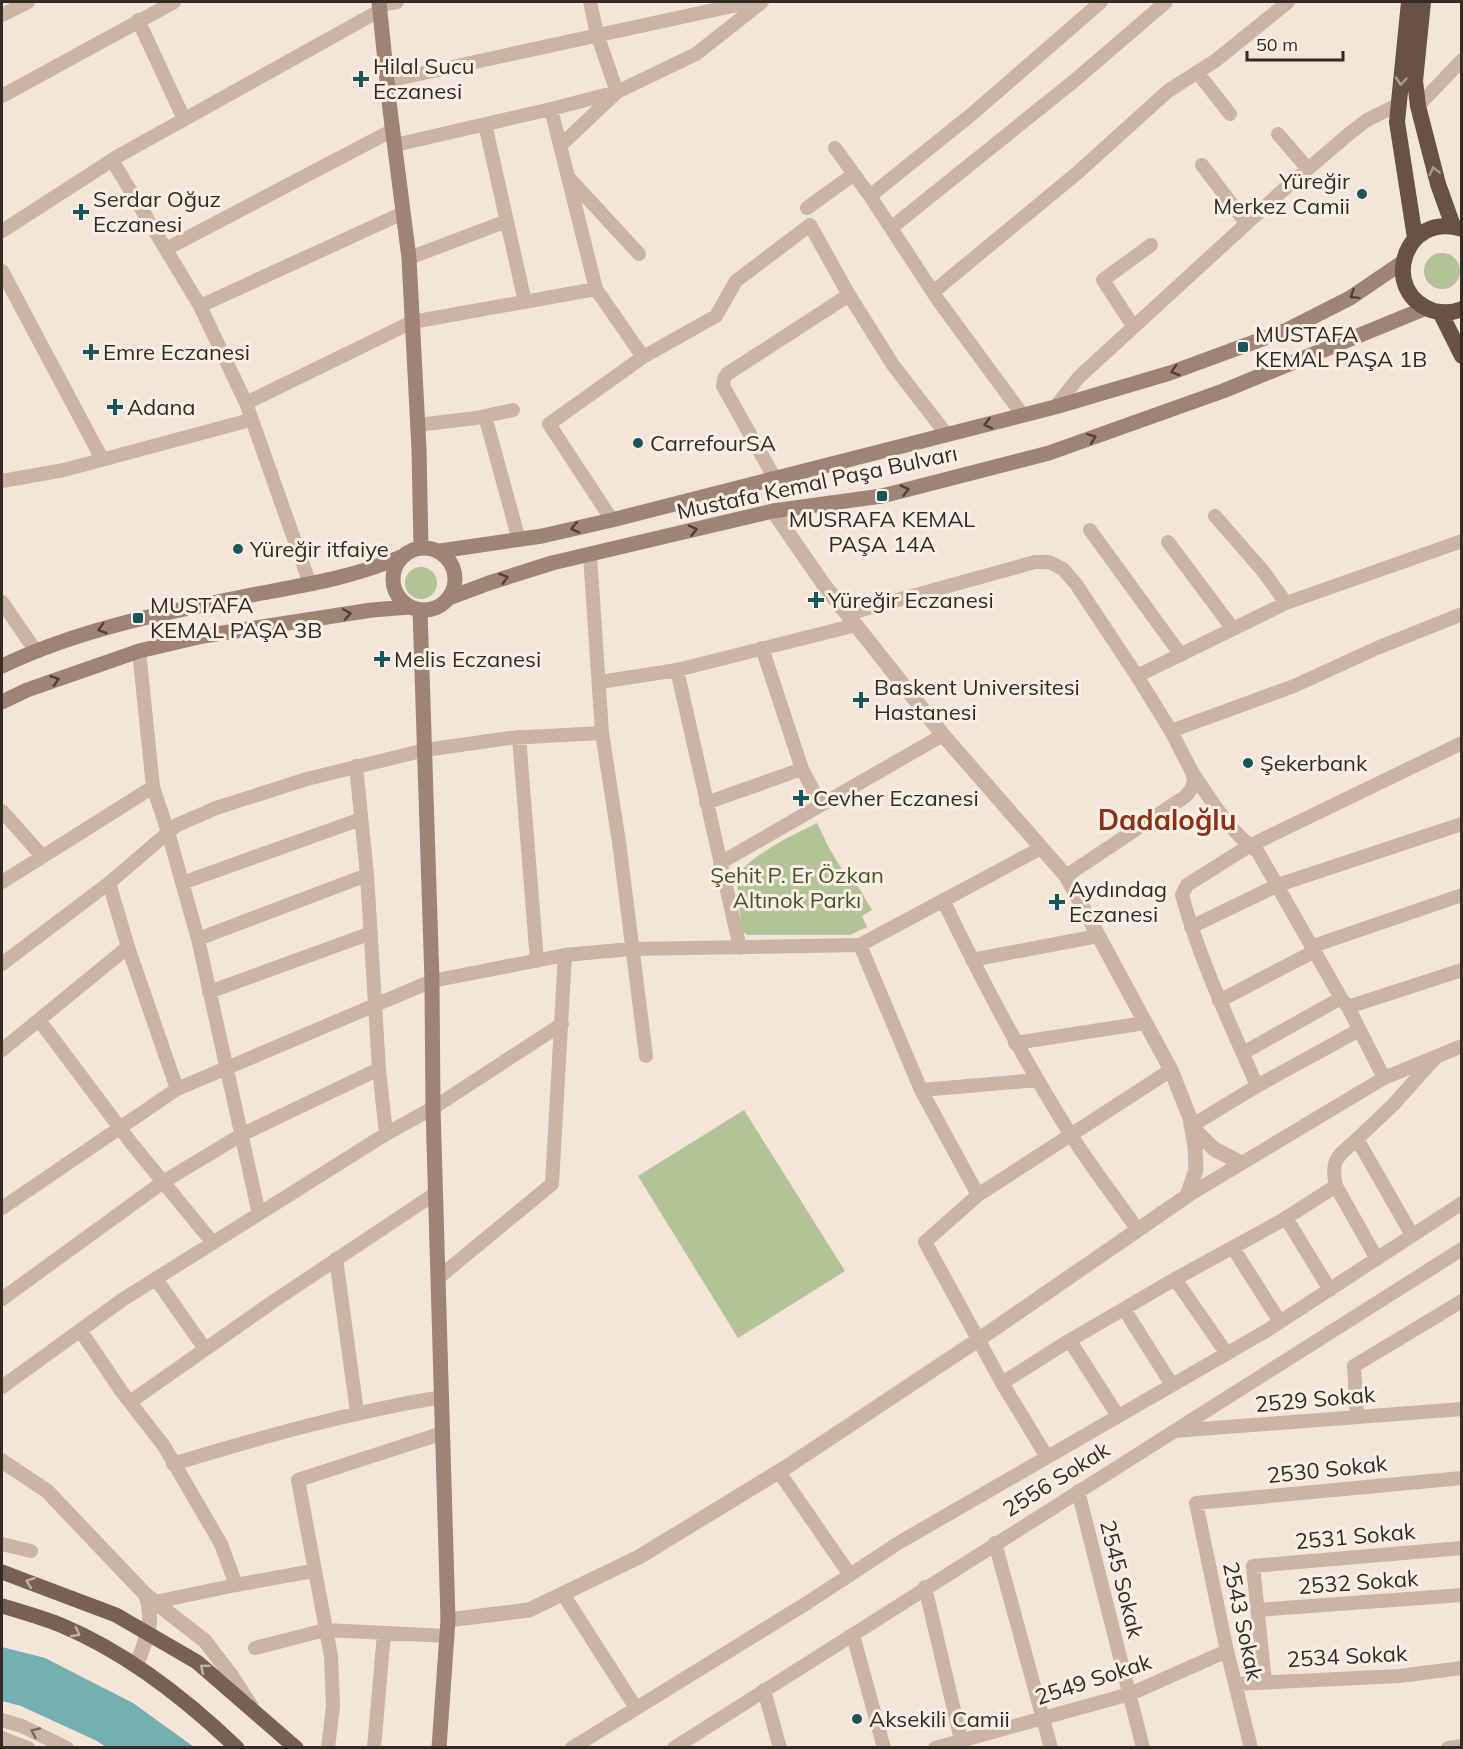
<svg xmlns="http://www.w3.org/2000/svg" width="1463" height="1749" font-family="Mulish,sans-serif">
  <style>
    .green { fill: #b4c297 }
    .water { fill: #75b0b1 }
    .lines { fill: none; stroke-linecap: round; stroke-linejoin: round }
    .minor { stroke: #cbb4a3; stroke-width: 14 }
    .tertiary { stroke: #cbb4a3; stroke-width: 15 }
    .secondary { stroke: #9f8374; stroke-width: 15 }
    .primary { stroke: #796055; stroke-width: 15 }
    .trunk { stroke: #685248; stroke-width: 16 }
    .oneway { stroke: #aa998e }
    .oneway2 { stroke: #504039 }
    .oneway3 { stroke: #c0afa4 }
    .oneway4 { stroke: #78685e }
    .poi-dot { fill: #195659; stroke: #faefe4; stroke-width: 2 }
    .labels { text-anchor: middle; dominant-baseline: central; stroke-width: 6; stroke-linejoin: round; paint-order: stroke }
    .poi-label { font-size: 22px; fill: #352a25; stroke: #faefe4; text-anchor: start }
    .street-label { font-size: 22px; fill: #352a25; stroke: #faefe4 }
    .park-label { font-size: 22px; fill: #455528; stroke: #faefe4 }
    .district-label { font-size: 28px; font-weight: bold; fill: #893219; stroke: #faefe4 }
  </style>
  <rect width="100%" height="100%" fill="#f3e5d7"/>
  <path class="green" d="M1424 271a18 18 0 1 1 36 0a18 18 0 1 1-36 0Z
    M405 583a16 16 0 1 1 32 0a16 16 0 1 1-32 0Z
    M817 823 828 846 850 883 855 881 872 910 862 916 867 927 850 935H747L742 930C741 915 736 893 738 879 741 859 799 832 817 823Z
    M744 1110 845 1271 738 1338 638 1176Z"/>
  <path class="water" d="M2 1647 45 1658 133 1703 194 1747H106L97 1741 21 1706 2 1701Z"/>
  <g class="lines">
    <path class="minor" d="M379 5 397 2
      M2 15 28 2
      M138 20 184 119
      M1197 72 1230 114
      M387 81 751 2
      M2 96 174 2
      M1418 106 1462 60
      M551 109 596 289
      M485 124 525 302
      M1278 134 1308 169
      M395 145 551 109 617 92 696 54 762 2
      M560 146 617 92 597 34 590 2
      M835 148 870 196 938 300 1022 414
      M112 160 200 306 246 403 310 584
      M1202 165 1246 223
      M569 178 639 254
      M870 196 972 114 1101 2
      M807 208 854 174
      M891 228 1074 81 1166 2
      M2 231 120 155 379 11
      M166 249 393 130
      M409 258 507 221
      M2 271 102 459
      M933 292 1076 174 1168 91 1215 61 1288 2
      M200 306 403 213
      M1133 326 1103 280 1151 245
      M246 403 412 322 596 289 643 357
      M1055 407 1079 377 1281 192 1350 133 1367 120 1399 104
      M485 416 519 540
      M417 425 476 418 513 410
      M774 477 723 386 724 379 727 374 849 295
      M2 481 64 470 250 420
      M1215 516 1263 571 1286 603
      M612 520 549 424 643 357 716 316 736 281 810 225 849 295 893 365 947 435
      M1090 530 1181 655
      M1168 542 1233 629
      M590 555 602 733 619 842 646 1056
      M2 602 35 650
      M847 614 1035 562H1049L1063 569 1076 584 1137 676 1171 731 1192 772 1194 780 1192 788 1186 796 1066 876
      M139 651 153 787 168 832 198 939 259 1214
      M677 670 740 948
      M1137 676 1286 603 1462 541
      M600 682 677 670 856 625
      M1171 731 1294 686 1377 648 1462 614
      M519 737 537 961
      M356 766 367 875 379 1069 386 1134
      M802 769 821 805
      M1192 772C1211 800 1230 832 1258 852L1341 998 1348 1007 1384 1078
      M706 803 802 769 762 648
      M2 811 42 856
      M720 863 943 735
      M2 882 153 787
      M109 883 128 947 177 1089
      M182 883 361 819
      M943 900C982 981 1023 1059 1071 1135 1091 1167 1115 1197 1137 1229
      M1191 927 1278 885 1462 824
      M198 939 367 875
      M860 945 921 1090 978 1195
      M1313 946 1462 895
      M972 960 1098 936
      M2 964 109 883 177 825 216 808 307 779 425 750 510 738 602 733
      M209 992 371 933
      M1219 1001 1315 951
      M1348 1007 1462 970
      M39 1020 132 1144 213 1243
      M1359 1030 1257 1086C1230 1023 1200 961 1182 895L1187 885 1249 846 1462 743
      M1015 1043 1145 1023
      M2 1050 128 947
      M1243 1053 1341 998
      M921 1090 1038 1080
      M1191 1126 1257 1086
      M1336 1186C1330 1158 1338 1157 1357 1139
      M1187 1196 1384 1078 1462 1046
      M2 1208 177 1089 432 981 565 955 631 949 860 945 1041 848
      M1286 1218 1330 1290
      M1412 1235 1357 1139 1393 1105 1435 1058
      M1233 1248 1280 1322
      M336 1259 357 1412
      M438 1278 552 1184 565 955
      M156 1279 205 1349
      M1175 1279 1227 1354
      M2 1299 163 1182 241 1135 379 1069
      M1124 1309 1172 1385
      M80 1330 122 1392 164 1446 221 1544 236 1585
      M1070 1341 1118 1416
      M1002 1383 1067 1342 1175 1279 1281 1221 1336 1186 1377 1259
      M2 1387 122 1300 386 1134 433 1108 562 1024
      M130 1402 274 1301 436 1193
      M1357 1416 1354 1366 1462 1301
      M1174 1431 1462 1409
      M1047 1457 1002 1383 925 1242 978 1195 1171 1070
      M173 1464C262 1437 350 1412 442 1397
      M779 1472 850 1575
      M1078 1491 1143 1748
      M995 1543 1051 1748
      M2 1544 31 1551
      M925 1587 963 1748
      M563 1594 636 1708
      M155 1602 236 1585 313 1571
      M1257 1610 1462 1595
      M853 1635 884 1748
      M255 1648 325 1630 447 1636
      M1265 1682 1253 1566 1462 1548
      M1235 1684 1399 1676 1462 1668
      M764 1690 780 1748
      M2 1720 22 1726 67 1748
      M2 1738 28 1748
      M328 1748 333 1706 331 1656 298 1480 443 1433
      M374 1748 384 1633
      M572 1748 807 1603 900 1542 1266 1331 1462 1203
      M674 1748 1462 1249
      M935 1748 1130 1694 1227 1651
      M1251 1748 1227 1651 1196 1503 1462 1478
      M1448 1748 1462 1746"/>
    <path class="tertiary" d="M1191 1126 1214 1149 1241 1163
      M2 1461 47 1491 146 1595 205 1641 231 1675 251 1706
      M448 1620 529 1610 639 1557 788 1466 978 1340 1187 1196 1196 1170 1195 1147 1190 1118 1171 1070 1066 876 943 735 824 585 773 511
      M137 1664C146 1639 155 1622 146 1595"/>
    <path class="secondary" d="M379 2 390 110 409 258 419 449 421 548
      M393 579a31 31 0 1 1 62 0a31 31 0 1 1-62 0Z
      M440 551 542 536 612 520 1055 407 1170 373 1287 330 1350 298 1403 262
      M449 598 489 583 552 563 773 511 882 496 1049 453 1223 391 1426 308
      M420 610 432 981 433 1108 448 1620 439 1748
      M2 666C83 627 173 611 262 593 310 584 358 576 403 556
      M2 702 27 690 139 651 203 636 372 610 410 607"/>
    <path class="primary" d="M2 1572 116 1615 197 1662 296 1748
      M2 1606C22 1612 44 1618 63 1626 129 1654 186 1699 237 1748"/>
    <path class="trunk" d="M1409 2 1397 122 1415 238
      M1423 2 1415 81 1418 106 1438 184 1453 226
      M1462 229C1404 210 1378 293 1434 311 1443 313 1453 313 1462 309
      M1440 312 1462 356"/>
  </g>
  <defs><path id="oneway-chevron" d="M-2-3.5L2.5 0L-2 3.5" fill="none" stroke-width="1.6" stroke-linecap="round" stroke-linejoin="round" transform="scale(1.5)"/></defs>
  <g class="oneway">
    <use href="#oneway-chevron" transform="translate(1401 81) rotate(95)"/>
    <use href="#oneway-chevron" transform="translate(1434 171) rotate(-104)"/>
  </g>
  <g class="oneway2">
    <use href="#oneway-chevron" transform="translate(1354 295) rotate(148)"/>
    <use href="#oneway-chevron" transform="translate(1175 371) rotate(162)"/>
    <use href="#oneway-chevron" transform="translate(988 424) rotate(165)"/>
    <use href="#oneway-chevron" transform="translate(1092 438) rotate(-20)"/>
    <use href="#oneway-chevron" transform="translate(905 490) rotate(-14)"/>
    <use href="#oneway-chevron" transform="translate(575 528) rotate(167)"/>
    <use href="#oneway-chevron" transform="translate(693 530) rotate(-14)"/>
    <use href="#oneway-chevron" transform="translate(504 578) rotate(-17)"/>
    <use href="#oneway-chevron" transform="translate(347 614) rotate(-9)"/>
    <use href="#oneway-chevron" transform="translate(102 629) rotate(163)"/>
    <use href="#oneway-chevron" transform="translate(55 680) rotate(-19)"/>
  </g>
  <g class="oneway3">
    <use href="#oneway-chevron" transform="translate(30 1582) rotate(-159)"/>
    <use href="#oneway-chevron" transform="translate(76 1633) rotate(28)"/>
    <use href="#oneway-chevron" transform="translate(204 1668) rotate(-140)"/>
  </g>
  <use class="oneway4" href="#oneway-chevron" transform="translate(35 1732) rotate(-155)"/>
  <g class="poi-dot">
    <path d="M358 70h6v6h6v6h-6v6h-6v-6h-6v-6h6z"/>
    <circle cx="1362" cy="194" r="6"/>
    <path d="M78 203h6v6h6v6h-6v6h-6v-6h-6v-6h6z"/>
    <rect x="1237" y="341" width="12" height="12" rx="3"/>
    <path d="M88 343h6v6h6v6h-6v6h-6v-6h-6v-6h6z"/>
    <path d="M112 398h6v6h6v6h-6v6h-6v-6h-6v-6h6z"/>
    <circle cx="638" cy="443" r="6"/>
    <rect x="876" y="490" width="12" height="12" rx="3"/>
    <circle cx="238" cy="549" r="6"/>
    <path d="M813 591h6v6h6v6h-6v6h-6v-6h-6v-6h6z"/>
    <rect x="132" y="612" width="12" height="12" rx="3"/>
    <path d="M379 650h6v6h6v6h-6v6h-6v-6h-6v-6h6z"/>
    <path d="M858 691h6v6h6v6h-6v6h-6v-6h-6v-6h6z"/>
    <circle cx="1248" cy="763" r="6"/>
    <path d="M798 789h6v6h6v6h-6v6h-6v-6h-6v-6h6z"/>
    <path d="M1054 893h6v6h6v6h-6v6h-6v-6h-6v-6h6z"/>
    <circle cx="857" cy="1719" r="6"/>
  </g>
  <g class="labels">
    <g class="poi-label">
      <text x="373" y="66">Hilal Sucu<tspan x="373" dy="25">Eczanesi</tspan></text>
      <text x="1350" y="181" text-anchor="end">Yüreğir<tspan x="1350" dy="25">Merkez Camii</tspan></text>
      <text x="93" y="199">Serdar Oğuz<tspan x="93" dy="25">Eczanesi</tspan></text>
      <text x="1255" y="334">MUSTAFA<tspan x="1255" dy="25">KEMAL PAŞA 1B</tspan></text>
      <text x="103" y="352">Emre Eczanesi</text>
      <text x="127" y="407">Adana</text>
      <text x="650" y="443">CarrefourSA</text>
      <text x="882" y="519" text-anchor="middle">MUSRAFA KEMAL<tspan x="882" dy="25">PAŞA 14A</tspan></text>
      <text x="250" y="549">Yüreğir itfaiye</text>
      <text x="828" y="600">Yüreğir Eczanesi</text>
      <text x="150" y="605">MUSTAFA<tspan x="150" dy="25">KEMAL PAŞA 3B</tspan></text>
      <text x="394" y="659">Melis Eczanesi</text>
      <text x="874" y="687">Baskent Universitesi<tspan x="874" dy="25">Hastanesi</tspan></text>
      <text x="1260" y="763">Şekerbank</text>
      <text x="813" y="798">Cevher Eczanesi</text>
      <text x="1069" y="889">Aydındag<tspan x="1069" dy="25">Eczanesi</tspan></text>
      <text x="869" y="1719">Aksekili Camii</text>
    </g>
    <g class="street-label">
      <text transform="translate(817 482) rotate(-12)">Mustafa Kemal Paşa Bulvarı</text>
      <text transform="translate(1315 1399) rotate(-5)">2529 Sokak</text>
      <text transform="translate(1327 1469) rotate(-6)">2530 Sokak</text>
      <text transform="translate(1056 1479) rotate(-32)">2556 Sokak</text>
      <text transform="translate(1355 1536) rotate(-5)">2531 Sokak</text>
      <text transform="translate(1122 1579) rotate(76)">2545 Sokak</text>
      <text transform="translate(1358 1582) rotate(-4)">2532 Sokak</text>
      <text transform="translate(1243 1621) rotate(78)">2543 Sokak</text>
      <text transform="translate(1347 1656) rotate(-3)">2534 Sokak</text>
      <text transform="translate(1093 1679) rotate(-18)">2549 Sokak</text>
    </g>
    <g class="park-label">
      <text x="797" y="875">Şehit P. Er Özkan<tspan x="797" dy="25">Altınok Parkı</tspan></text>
    </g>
    <g class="district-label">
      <text x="1167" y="819">Dadaloğlu</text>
    </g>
  </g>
  <rect width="1463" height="1749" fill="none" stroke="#352a25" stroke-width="6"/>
  <path d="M1247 51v9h96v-9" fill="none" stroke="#352a25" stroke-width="3"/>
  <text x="1256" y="51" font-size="18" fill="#352a25" stroke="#faefe4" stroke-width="4.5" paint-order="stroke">50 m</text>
</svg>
